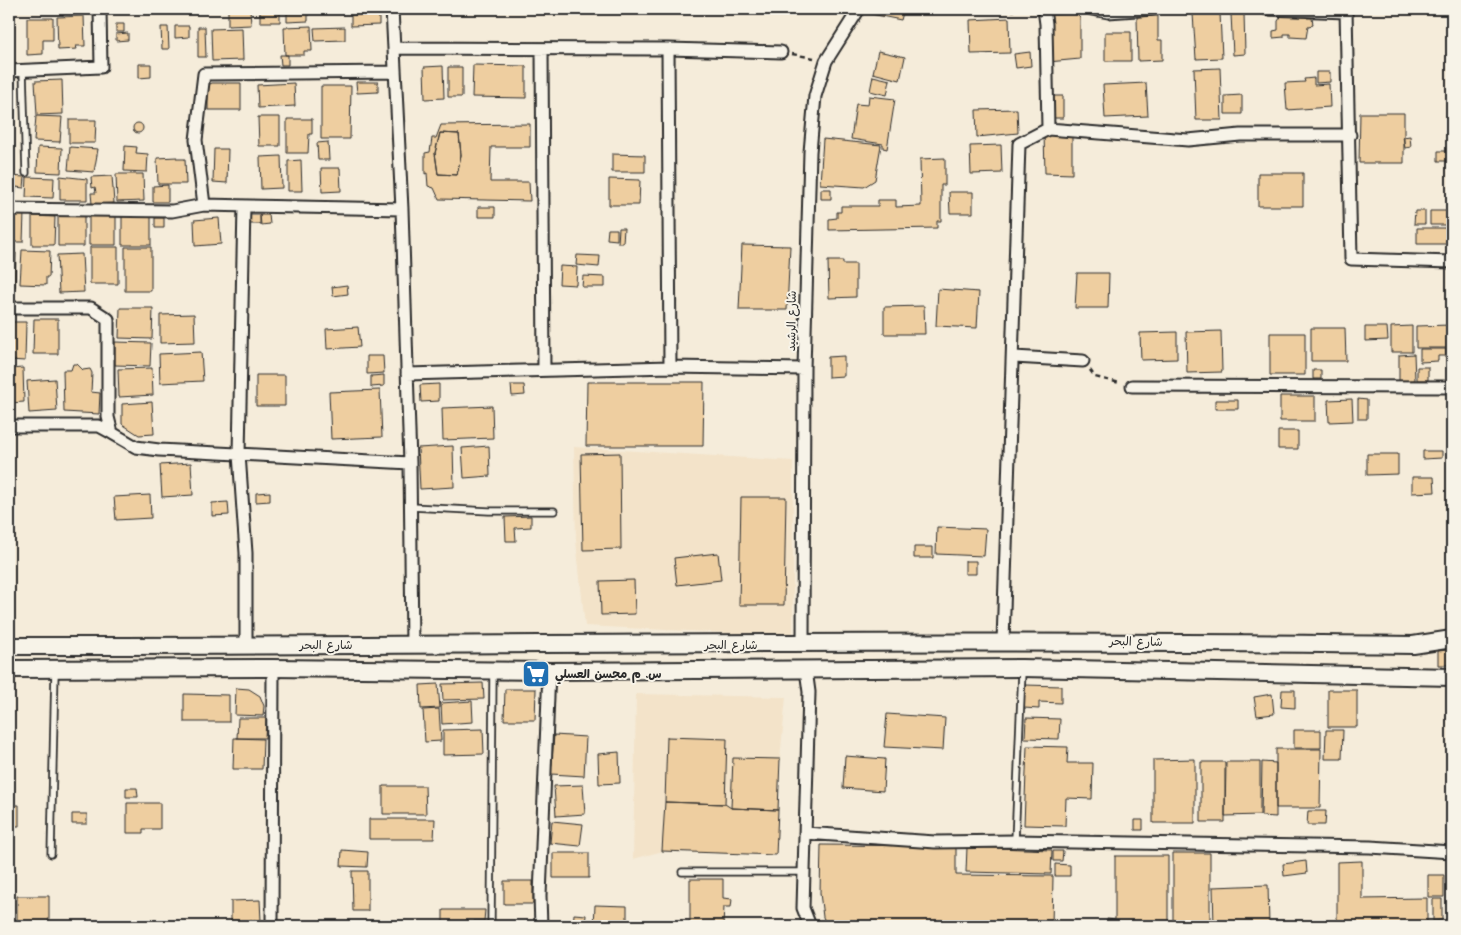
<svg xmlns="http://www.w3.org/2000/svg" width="1461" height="935" font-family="Kalam,'Playpen Sans Arabic',sans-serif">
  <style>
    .built { fill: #f3e3c9 }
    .building { fill: #eecea0; stroke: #2b2b2b; fill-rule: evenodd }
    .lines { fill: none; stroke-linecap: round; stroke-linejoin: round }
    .lane-casing { stroke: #2b2b2b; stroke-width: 9 }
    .street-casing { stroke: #2b2b2b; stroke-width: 15 }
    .secondary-casing { stroke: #2b2b2b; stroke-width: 20 }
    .path { stroke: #2b2b2b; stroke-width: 2.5; stroke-dasharray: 5 4; stroke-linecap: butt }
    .lane { stroke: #f7f3e8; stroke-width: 5.5 }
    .street { stroke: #f7f3e8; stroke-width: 11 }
    .secondary { stroke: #f7f3e8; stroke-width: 16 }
    .labels { text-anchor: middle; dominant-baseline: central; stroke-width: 4; stroke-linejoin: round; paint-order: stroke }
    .street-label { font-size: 12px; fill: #2b2b2b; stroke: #f7f3e8 }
    .poi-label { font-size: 12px; font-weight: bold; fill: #2b2b2b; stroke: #f7f3e8; text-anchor: start }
  </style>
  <rect width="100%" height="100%" fill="#f5ecda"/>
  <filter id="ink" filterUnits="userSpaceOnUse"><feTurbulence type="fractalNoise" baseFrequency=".02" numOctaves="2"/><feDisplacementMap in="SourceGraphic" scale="10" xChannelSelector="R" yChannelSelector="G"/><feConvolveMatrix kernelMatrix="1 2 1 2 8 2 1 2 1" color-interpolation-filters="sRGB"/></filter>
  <g filter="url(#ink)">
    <path class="built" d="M574 447 793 461V636L585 626 576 540Z
      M636 694 786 697 780 759 776 855 663 851 633 859Z"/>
    <path class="building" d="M228 9H250L251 25 228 26Z
      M260 9H280V22H260Z
      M287 9H308V21L287 22Z
      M868 9H904L901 20 866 13Z
      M971 9H1014V11L971 12Z
      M1075 13 1080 18V59L1048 62 1046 15Z
      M1220 13 1222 58 1196 59 1193 14Z
      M1244 13 1245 54 1233 55 1231 14Z
      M1306 13 1307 18H1312L1313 25 1308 26 1306 38 1290 37V34H1284V37L1273 38V31L1278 30V21L1283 14Z
      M379 14V25L351 26V15Z
      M84 16 85 46H76L77 49 58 50 57 17Z
      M1158 16V40H1162V60L1138 61 1137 17Z
      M27 18H53V40H43V54L27 55Z
      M1009 18 1010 53 971 54 970 20Z
      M116 24H124V32H116Z
      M175 26H189V37L175 38Z
      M311 26 312 51H304V55H285L284 27Z
      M161 27H168L169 49H162Z
      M198 27H205L206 57H198Z
      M345 27V40L315 41 314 28Z
      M242 28 243 60 212 61 211 29Z
      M1105 32H1131V61H1105Z
      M128 33V40L116 41V34Z
      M878 51 905 57 900 80 873 73Z
      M1030 52 1031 66 1016 68 1014 54Z
      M280 55H288V65H281Z
      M139 64H151V77L139 78Z
      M473 65 526 66V98L472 97Z
      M443 66 444 98 425 99 424 67Z
      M448 67H462V97H448Z
      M1220 68 1222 120H1196L1194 69Z
      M1316 72H1330V82L1316 83Z
      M873 76 890 80 887 95 870 91Z
      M1314 78V85L1329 84 1330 107 1287 110 1285 83 1305 82 1304 79Z
      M62 80 63 114 37 115 35 81Z
      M356 82H378V92L357 93Z
      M212 83H241V110H208V85Z
      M294 83 295 106 258 108 257 85Z
      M1146 83 1148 116 1105 118 1103 85Z
      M321 86H351L350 139H321Z
      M1242 95V114H1225V96Z
      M869 96 895 99 887 149 883 148V144L851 139 856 104 868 105Z
      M1050 96H1063V118H1050Z
      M1017 109 1018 133 977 137 976 110Z
      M1360 113H1404V163H1359Z
      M36 116 62 117 60 142 34 141Z
      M258 117H280V146H259Z
      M287 119H312V134H309L308 153H287Z
      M69 120H96L95 143H69Z
      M133 128a5 5 0 1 1 10 0a5 5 0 1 1-10 0Z
      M530 124V147H491L490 182H529L530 201 439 199 434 188 428 186 427 173 425 174V153L430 152 432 138H436L441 125ZM440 133 459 134 461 155 457 175 438 174 435 153Z
      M440 133 459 134 461 155 457 175 438 174 435 153Z
      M1044 133 1072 134V174L1045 173Z
      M1410 136 1411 147 1405 148 1403 137Z
      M823 139 881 145 875 180 864 187 820 184Z
      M328 142 329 160H318L317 143Z
      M1001 145 1002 173 971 174 970 146Z
      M125 146 137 147 136 153 148 154 147 172 124 171Z
      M38 147 62 148 61 173 37 172Z
      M70 147 98 149 94 172 68 170Z
      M9 149H12V172H9Z
      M214 149H228L227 183 213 182Z
      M1438 151H1452V161H1438Z
      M612 154 645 155V172H612Z
      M281 156 282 188 261 189 260 157Z
      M177 157V159H185L186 184H158L157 158Z
      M945 158V185H941V221H937V228L829 230V219L837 218V212H841V206H878V200H896V207L921 206 920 159Z
      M301 160 302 191H288V161Z
      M321 168H340L341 191 322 192Z
      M1258 173H1303V206H1258Z
      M116 174H143L144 201 117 202Z
      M9 176 25 177 24 188 16 187 15 205H9Z
      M60 176 87 179V200H60Z
      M112 176 114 203 92 204 91 193H96L95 187 92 188 91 177Z
      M27 177 54 178 53 198 26 197Z
      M609 179 640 180 639 205H609Z
      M168 185V202H153V186Z
      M821 189H831V199H821Z
      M949 192H973V213H950Z
      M478 207H495V217H478Z
      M1415 211H1425V224H1414Z
      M1430 211H1452V225H1430Z
      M9 213H24L23 242H9Z
      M122 214H151V245H122Z
      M58 215H84V246H58Z
      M89 215H116V245H89Z
      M248 215H260V224H249Z
      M260 215H269L270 224 261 225Z
      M32 216 55 217 54 245H32Z
      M155 218H164V228H155Z
      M219 218 221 244 195 246 194 220Z
      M619 228H624L623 243H618Z
      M1417 228H1451V244H1417Z
      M608 229H617V240L607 239Z
      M742 245 790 246 787 310H739Z
      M90 247H118V284H90Z
      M125 247H151V291H125Z
      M22 250 50 251 49 277H46V285L20 284Z
      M9 253H16L15 287H9Z
      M82 254 84 292 59 293 57 255Z
      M577 255 600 256 599 267 576 265Z
      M828 261H843V264H856V297L829 298Z
      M560 266 577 267 576 285 559 284Z
      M1077 273H1109L1108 308H1075Z
      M583 276 605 277V287H582Z
      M347 285 348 294 333 296 332 287Z
      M938 289 979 292 977 328 936 326Z
      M924 306 925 334H884V307Z
      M120 308H153L152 339 119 338Z
      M194 314 195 342 160 343V315Z
      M34 319H58V354H33Z
      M9 322H26L25 361 9 360Z
      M1451 325V339H1447V348H1416V326Z
      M1412 326V352H1391V327Z
      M358 327 360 347 327 349 326 329Z
      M1365 327H1387L1388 340 1365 341Z
      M1311 328H1345L1346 361H1311Z
      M1221 331 1222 372 1187 373 1186 332Z
      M1177 332V359L1141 360 1140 333Z
      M1270 333H1305V375H1270Z
      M115 342 151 343 150 366 115 365Z
      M1420 349H1446V356H1438V361L1420 362Z
      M201 352 203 381 160 383 159 354Z
      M1414 354 1415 380 1399 381V355Z
      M367 356H383L384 373 367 374Z
      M844 356V376L828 377V357Z
      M73 364H77L83 370 90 369 92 373 91 392 100 393 99 414 64 412 63 370H71Z
      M1417 367H1428V380H1417Z
      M23 368 24 402 9 403V369Z
      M152 368 153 395 119 397 118 369Z
      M1313 370H1321V379H1313Z
      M256 375H285V406H256Z
      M384 375V386L371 387V376Z
      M55 379 57 411 29 413 27 381Z
      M587 382H704L703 446H586Z
      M439 384V401L421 402 420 385Z
      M511 385H524L525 395 512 396Z
      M380 390 382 437 331 439 329 392Z
      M1280 396H1315V421H1280Z
      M1352 399 1353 421 1329 422 1328 400Z
      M1358 399 1367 400V419H1358Z
      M1215 400H1238V409H1215Z
      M152 402 154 434 139 435 122 424V404Z
      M492 406 493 438 443 440 442 408Z
      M1278 431H1298V449H1278Z
      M453 446 454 487 420 489 418 448Z
      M489 446 490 476 464 478 462 448Z
      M1423 451H1442V458L1423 459Z
      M620 453 621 549 583 550 581 454Z
      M1367 454H1398V474L1367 475Z
      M191 463 193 495 162 497 160 465Z
      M1412 477H1434L1435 492 1412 493Z
      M270 492V501L256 502V493Z
      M150 495 151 518 116 520 114 497Z
      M741 497H786L784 605H739Z
      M228 502 229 515 212 516V503Z
      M531 516V527L515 528 516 541H506L505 517Z
      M937 527 986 529 984 556 936 554Z
      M914 547H933V558H914Z
      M718 553 721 580 677 585 674 558Z
      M965 561H976V574H965Z
      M634 580 635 614 601 615 600 581Z
      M1448 650V665H1438V651Z
      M483 683 484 699 443 700 442 684Z
      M438 684 440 708 421 709 420 685Z
      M1025 685 1061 686V703L1039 702V709L1024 708Z
      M236 688 249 689 260 696 264 706 263 716 235 715Z
      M505 689H536L535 720H504Z
      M1282 690H1295V708L1281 707Z
      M1328 690H1357V727H1328Z
      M184 694 229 695V722H184Z
      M1272 694 1274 714 1257 716 1254 697Z
      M472 701 473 722 442 724 441 703Z
      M439 709 441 741 425 742 423 710Z
      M887 714 945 718 943 750 884 747Z
      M238 718H266L265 738H237Z
      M1026 718 1060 719 1059 739 1025 738Z
      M483 729 484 754 443 755V730Z
      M1294 730H1321V748H1294Z
      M1326 730H1343L1342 759H1325Z
      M554 735 586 737 584 776 551 774Z
      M667 737 727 739 725 804 665 802Z
      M234 738 263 739 262 769H233Z
      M1027 746 1068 747 1067 763H1093L1092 799 1066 798 1065 826 1024 825Z
      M1276 749H1321L1320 808H1276Z
      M619 752 620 783 599 784 598 754Z
      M845 756 885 759 883 791 843 788Z
      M733 758 780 759 778 810 731 808Z
      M1195 759V823H1153V760Z
      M1201 762H1225V822H1201Z
      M1226 762H1260V815L1225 816Z
      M1262 762 1276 763V817L1261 816Z
      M583 785 585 814 556 816 554 786Z
      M383 786H425L426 814H383Z
      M126 788H137L138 797H126Z
      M665 802 725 804 731 808 778 810 776 855 662 851Z
      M127 803H160V829H143V833H127Z
      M9 805H19V826H9Z
      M1308 811H1326L1325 825H1307Z
      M72 814H87V824H72Z
      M369 819H435L434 839H369Z
      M1135 820H1143V830H1135Z
      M552 821 583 824 580 846 550 843Z
      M821 845 956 846V875L1053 876 1052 926H827L823 917 820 893Z
      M967 847 1052 850 1051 874 966 872Z
      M342 850 368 852 367 867 341 866Z
      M1053 851H1063L1062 861H1053Z
      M553 853H589V878H553Z
      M1173 853H1210V926H1173Z
      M1115 856H1168V926H1108L1107 919 1115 920Z
      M1306 861 1307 873 1284 876 1283 864Z
      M1362 861V899L1427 898V926H1337V862Z
      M1055 864 1070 865V876H1055Z
      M352 871H368V911H353Z
      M1428 875H1444V897H1428Z
      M690 879H723V898L732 899 731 907H724L723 926H690Z
      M504 881H533V904H504Z
      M1268 885 1269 926H1214L1213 887Z
      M17 896H49V922L17 923Z
      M1433 899H1442V920L1433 921Z
      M260 900 261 921H231V901Z
      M595 905 627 906V926H594Z
      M443 910H485L484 921H474V926H443Z
      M574 914 586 915 585 926H573Z"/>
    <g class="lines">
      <g class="lane-casing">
        <path id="lane" d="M23 70 26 173
          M411 507 489 511H554
          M1015 841 1022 671
          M51 854 55 671
          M682 872H804
          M491 926 493 672"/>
      </g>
      <g class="street-casing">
        <path id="street" d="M392 9 402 209 410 463 412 645
          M1044 9 1046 24 1048 129
          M1092 9 1108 12 1151 9
          M1267 9 1346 12
          M1346 9 1351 259 1452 262
          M395 48 668 49 781 52
          M542 49 544 370
          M668 49 670 367
          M9 71 101 67 100 9
          M204 205 196 140 204 74 394 72
          M244 206 239 454 246 553V646
          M9 209 172 211 204 205 402 209
          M9 308H91L108 319V417L112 433 99 426H9
          M1014 357 1083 361
          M407 374 670 367 804 369
          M1132 386 1452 387
          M112 433 136 447 159 450 410 463
          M1003 642 1019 144 1048 129 1188 140 1240 135H1350
          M803 645 804 369 810 152 815 96 826 61 859 9
          M806 670 809 692 803 908 810 926
          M805 833 935 842 1015 841 1370 847 1452 852
          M272 926 273 668
          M541 926 540 896 549 671"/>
      </g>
      <g class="secondary-casing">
        <path id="secondary" d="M9 646C477 646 945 639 1413 645L1452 639
          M9 669 273 668 549 671 1022 668 1452 677"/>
      </g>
      <path class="path" d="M792 54 814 58
        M1090 370 1095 377 1120 383"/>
      <use href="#lane" class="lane"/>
      <use href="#street" class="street"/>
      <use href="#secondary" class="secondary"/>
    </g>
  </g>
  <defs>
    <g id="supermarket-square" transform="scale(1.4375)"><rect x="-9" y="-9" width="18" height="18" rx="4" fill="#1f6fb2" stroke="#f7f3e8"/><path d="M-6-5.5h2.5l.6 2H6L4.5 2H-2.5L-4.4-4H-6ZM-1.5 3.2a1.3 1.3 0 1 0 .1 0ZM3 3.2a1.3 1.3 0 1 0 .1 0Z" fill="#fff"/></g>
  </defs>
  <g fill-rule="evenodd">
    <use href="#supermarket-square" x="536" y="674"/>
  </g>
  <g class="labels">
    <g class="street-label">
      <text transform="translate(792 321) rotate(-89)">شارع الرشيد</text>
      <text transform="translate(1136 642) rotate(1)">شارع البحر</text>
      <text x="326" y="645">شارع البحر</text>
      <text x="731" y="645">شارع البحر</text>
    </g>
    <g class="poi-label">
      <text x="555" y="674">س. م محسن العسلي</text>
    </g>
  </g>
  <rect width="1461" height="935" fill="none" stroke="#f7f3e8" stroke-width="30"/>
  <rect x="15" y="15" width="1431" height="905" fill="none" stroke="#2b2b2b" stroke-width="2" filter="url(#ink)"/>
</svg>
